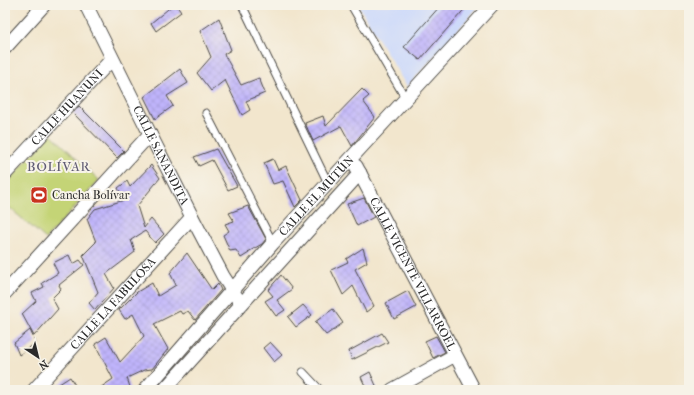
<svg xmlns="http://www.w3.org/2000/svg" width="694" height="395" font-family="'IM FELL French Canon',serif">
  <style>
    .built { fill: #cedafa }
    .park { fill: #c4d476; stroke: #788050 }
    .building { fill: url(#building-cross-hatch) }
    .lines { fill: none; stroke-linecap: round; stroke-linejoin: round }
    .service-casing { stroke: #494743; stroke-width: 9 }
    .minor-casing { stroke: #494743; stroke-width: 15 }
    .service { stroke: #fff; stroke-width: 7 }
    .minor { stroke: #fff; stroke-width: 13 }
    .labels { text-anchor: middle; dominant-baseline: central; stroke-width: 4; stroke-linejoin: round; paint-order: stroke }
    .street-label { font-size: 12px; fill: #2b2b2b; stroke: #f7f3e8 }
    .poi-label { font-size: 12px; fill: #2b2b2b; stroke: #f7f3e8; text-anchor: start }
    .neighbourhood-label { font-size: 13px; letter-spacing: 1px; fill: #5f5b74; stroke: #f7f3e8 }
  </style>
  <defs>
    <pattern id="building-cross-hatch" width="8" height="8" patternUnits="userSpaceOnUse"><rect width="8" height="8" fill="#bfb4fb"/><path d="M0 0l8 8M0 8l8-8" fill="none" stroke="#a49bd7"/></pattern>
  </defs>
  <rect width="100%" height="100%" fill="#f7f3e8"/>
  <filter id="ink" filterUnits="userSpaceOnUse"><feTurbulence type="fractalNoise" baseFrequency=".025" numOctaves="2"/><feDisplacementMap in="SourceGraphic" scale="8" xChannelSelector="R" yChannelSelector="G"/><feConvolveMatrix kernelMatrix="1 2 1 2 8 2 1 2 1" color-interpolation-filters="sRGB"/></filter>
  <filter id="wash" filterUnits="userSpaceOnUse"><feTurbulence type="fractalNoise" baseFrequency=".012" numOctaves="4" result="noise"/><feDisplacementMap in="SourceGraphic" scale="16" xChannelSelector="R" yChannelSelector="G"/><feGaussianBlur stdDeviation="0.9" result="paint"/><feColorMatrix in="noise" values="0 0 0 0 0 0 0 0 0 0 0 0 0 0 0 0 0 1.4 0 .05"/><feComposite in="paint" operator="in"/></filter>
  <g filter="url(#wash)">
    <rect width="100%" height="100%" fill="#f2e6cd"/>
    <path class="built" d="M358 5H480L407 87Z"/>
    <path class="park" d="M51 134 99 180 46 239 5 204V185Z"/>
    <g id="blocks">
      <path class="building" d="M173 5H176L181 12 156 31 151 23Z
        M441 5H468L420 60 404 47Z
        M219 18 231 50 224 54 241 85 259 78 265 93 246 101 250 110 242 115 225 80 211 91 197 73 211 57 200 31Z
        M180 69 188 83 167 96 173 106 155 119 144 97Z
        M362 89 369 96 363 101 375 117 352 146 341 126 313 141 305 123 323 116 326 126Z
        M79 106 124 151 117 158 73 113Z
        M216 149 237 186 228 190 212 160 199 166 194 157Z
        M273 159 278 170 286 166 302 200 295 207 283 181 273 184 264 163Z
        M151 165 160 178 137 206 144 228 151 219 164 234 155 243 145 231 131 240 135 252 106 274 114 288 95 310 89 303 98 292 83 255 96 242 87 219 95 209 124 200 118 188 127 181 130 187Z
        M364 198 374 217 357 226 347 204Z
        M248 206 266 239 262 244 248 252 249 253 241 258 236 250 230 251 223 235 229 231 225 224 234 221 229 213Z
        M363 248 367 262 355 269 374 306 366 312 353 286 343 295 331 270 348 262 346 259Z
        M187 253 212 290 218 284 221 290 195 320 188 311 182 314 180 311 154 324 168 349 152 369 144 370 127 378 131 390H97L113 379 95 344 106 337 120 362 144 336 133 314 125 319 119 310 137 292 152 283 158 296 176 285 170 273Z
        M69 255 73 264 80 260 84 265 59 285 61 289 52 298 58 309 34 336 22 314 36 301 32 293 44 287 42 283 58 273 53 263Z
        M281 275 292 289 277 300 285 310 276 316 265 301 273 296 268 290Z
        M408 291 416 307 394 319 386 303Z
        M303 305 312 315 296 327 288 317Z
        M333 309 343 323 326 335 315 322Z
        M30 330 36 343 19 355 14 343Z
        M382 333 388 342 352 360 349 351Z
        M436 336 445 352 433 358 425 341Z
        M270 342 282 355 274 362 263 348Z
        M370 372 378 390H367L361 377Z
        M70 377 78 390H50Z"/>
    </g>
  </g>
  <g filter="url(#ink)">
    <use href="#blocks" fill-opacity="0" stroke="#494743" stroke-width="1"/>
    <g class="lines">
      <g class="service-casing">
        <path id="service" d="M242 5 328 183
          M351 5 406 99
          M206 113 273 243
          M303 372 320 390"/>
      </g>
      <g class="minor-casing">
        <g id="minor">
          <path id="s1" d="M86 5 150 134 192 217 223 276 241 304"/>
          <path d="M5 48 44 5"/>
          <path id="s2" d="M356 166 474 390"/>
          <path id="s3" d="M5 174 112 59"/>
          <path d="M5 293 150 134"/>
          <path id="s4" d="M34 390 192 217"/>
          <path id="s5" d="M145 390 273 243 492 5"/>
          <path d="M164 390 360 173"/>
          <path d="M392 390 455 355"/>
        </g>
      </g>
      <use href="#service" class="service"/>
      <use href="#minor" class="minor"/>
    </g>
  </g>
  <defs>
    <g id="stadium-square" transform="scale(0.9)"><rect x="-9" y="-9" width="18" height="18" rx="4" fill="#c8321e" stroke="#f7f3e8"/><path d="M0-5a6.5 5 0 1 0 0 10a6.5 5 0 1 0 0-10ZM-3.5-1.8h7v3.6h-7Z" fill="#fff"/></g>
  </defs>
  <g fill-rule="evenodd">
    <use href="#stadium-square" x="39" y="195"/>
  </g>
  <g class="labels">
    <g class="street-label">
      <text stroke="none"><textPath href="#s3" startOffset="91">CALLE HUANUNI</textPath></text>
      <text stroke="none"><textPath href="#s1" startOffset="168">CALLE SANANDITA</textPath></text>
      <text stroke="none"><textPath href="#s5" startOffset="259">CALLE EL MUTÚN</textPath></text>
      <text stroke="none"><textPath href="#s2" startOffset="122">CALLE VICENTE VILLARROEL</textPath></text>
      <text stroke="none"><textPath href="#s4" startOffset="117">CALLE LA FABULOSA</textPath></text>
    </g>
    <g class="poi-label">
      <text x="52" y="195">Cancha Bolívar</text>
    </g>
    <g class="neighbourhood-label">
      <text x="59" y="166">BOLÍVAR</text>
    </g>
  </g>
  <rect width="694" height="395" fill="none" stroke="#f7f3e8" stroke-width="20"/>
  <g transform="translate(38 357) rotate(145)" stroke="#f7f3e8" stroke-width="3" paint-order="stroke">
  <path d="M0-3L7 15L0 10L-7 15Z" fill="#2b2b2b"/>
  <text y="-6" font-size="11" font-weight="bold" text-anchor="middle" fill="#2b2b2b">N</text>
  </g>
</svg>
